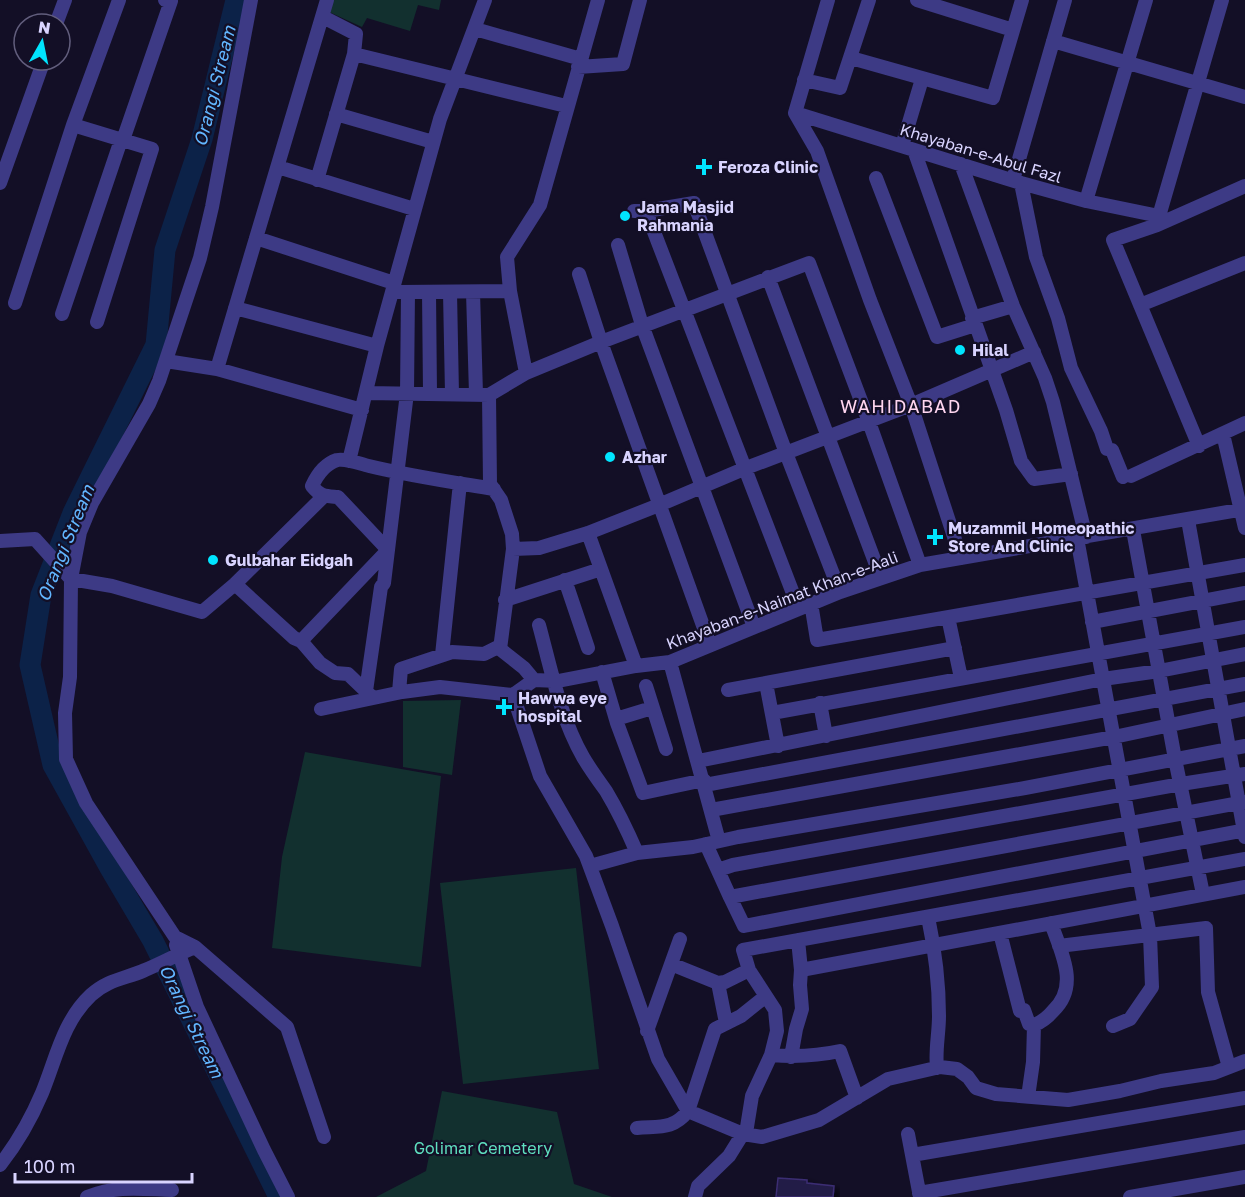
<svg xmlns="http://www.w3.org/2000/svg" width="1245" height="1197" font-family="'Golos Text',sans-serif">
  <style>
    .green { fill: #12302f }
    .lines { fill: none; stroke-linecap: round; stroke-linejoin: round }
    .river { stroke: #0c2248; stroke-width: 21 }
    .building { fill: #241b47; stroke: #3b2d73; stroke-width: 1.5; filter: url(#shadow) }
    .minor { stroke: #3d3a85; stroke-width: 14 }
    .poi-dot { fill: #00e5ff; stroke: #130f26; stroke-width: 2 }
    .labels { text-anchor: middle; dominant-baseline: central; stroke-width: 4.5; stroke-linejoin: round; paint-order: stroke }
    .street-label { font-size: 16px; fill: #d9d4ff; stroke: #130f26 }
    .poi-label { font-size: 16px; font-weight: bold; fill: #d9d4ff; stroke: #130f26; text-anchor: start }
    .park-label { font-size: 16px; fill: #5fe0c0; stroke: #130f26 }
    .water-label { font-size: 18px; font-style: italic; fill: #62b6ff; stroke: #130f26 }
    .neighbourhood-label { font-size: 18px; letter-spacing: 1.5px; fill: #ffd6f0; stroke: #130f26 }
  </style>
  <defs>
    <filter id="shadow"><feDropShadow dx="6" dy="4" stdDeviation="3" flood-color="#0009"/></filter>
  </defs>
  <rect width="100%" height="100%" fill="#130f26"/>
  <path class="green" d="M330 0H441L439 10 418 5 410 31 367 18 362 27 327 11Z
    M461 700 452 775 403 767V701Z
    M305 752 441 776 421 967 272 948 282 857Z
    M576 868 599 1069 463 1084 440 883Z
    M442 1091 557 1112 574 1184 612 1197H376L426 1171Z"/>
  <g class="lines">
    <path class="river" d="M236 0 202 139 165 250 156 345 73 513 41 595 30 665 53 765 110 868 153 941 279 1197"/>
  </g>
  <path class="building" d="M778 1178 807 1180V1183L834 1186 833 1197H776Z"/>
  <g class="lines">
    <path class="minor" d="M251 0 212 207 200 258 159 381 149 404 92 503 80 532 71 579 70 677 65 713 66 759 86 803 175 937 195 947 287 1027 324 1137
      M917 0 1013 30
      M56 24 65 0
      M475 29 581 59
      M1053 41 1245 97
      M354 54 566 106
      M851 58 993 98 1022 0
      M578 67 623 64 640 0
      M804 80 840 88 869 0
      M795 113 817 151 870 300 911 405 961 558
      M795 113 1021 183 1086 201 1159 216
      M795 113 828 0
      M336 114 433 142
      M73 125 152 149 97 322
      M123 140 171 1 165 0
      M902 146 922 79
      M914 150 1006 410 1021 461 1034 479 1071 474
      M961 164 1013 306 1045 378 1053 402 1086 537
      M278 167 414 209
      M876 178 937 337 975 325
      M317 180 354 54 356 34 323 17
      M1013 180 1065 0
      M0 183 44 60
      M1021 183 1036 257 1058 318 1071 368 1101 431 1107 449 1112 450 1123 477
      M1086 201 1146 0
      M634 211H646L694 203 786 453 840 592
      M646 211 799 609
      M1157 223 1222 0
      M256 238 394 283
      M618 245 642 325 754 627
      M579 274 601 342 710 645
      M768 277 881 578
      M400 292 510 291
      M429 292 430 393
      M450 292 452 394
      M473 292 476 394
      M15 303 73 125 119 0
      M1140 305 1245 263
      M235 308 377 346
      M62 314 121 140
      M972 318 1013 306
      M166 361 217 369 362 410
      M217 369 327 0
      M526 373 510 291 507 257 540 205 598 0
      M367 393 489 395 526 373 601 342 809 263 869 422 920 565
      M489 395 490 484 501 500 512 534 513 549 500 649 524 668 534 680
      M1223 434 1245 528
      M1199 446 1113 240 1157 225 1245 186
      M349 461 377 346 440 119 485 0
      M1131 476 1245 423
      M1188 520 1245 837
      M1133 530 1175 759 1203 894
      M588 533 636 666
      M1077 538 1150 935 1152 987 1130 1019 1113 1026
      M0 541 35 539 71 579 112 586 202 612 235 584 323 497
      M513 549 539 548 588 533 659 505 746 468 911 405 1034 352
      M565 580 588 648
      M235 584 294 638 301 641 320 663 335 673 348 674 372 697
      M505 600 601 569
      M811 603 817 640 1245 565
      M948 617 961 678
      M1092 622 1245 593
      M539 625C551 669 560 717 583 757 590 769 598 780 606 791 618 811 628 832 637 853L693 847 738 837 1025 788 1245 746
      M301 641 388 550 338 497C325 496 321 497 312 486 317 475 325 464 337 460 347 458 360 464 369 466 410 476 452 482 494 489
      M442 655 460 483
      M670 662 719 841
      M602 672 617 723 643 793 704 780
      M766 683 778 746
      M646 686 666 749
      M728 690 955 648
      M366 691 381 587 384 583 407 393 408 292
      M399 692 401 669 452 652 484 654 500 646
      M513 695 534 680 558 681 636 666 670 662 840 592 920 565 1245 509
      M820 703 826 736
      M321 709 402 692 440 687 513 695 540 776 586 856 612 926 658 1059 688 1111 743 1134 762 1137 819 1120 888 1079 940 1067 957 1069 968 1077 976 1088 996 1094 1068 1100 1120 1091 1161 1081 1214 1073 1245 1061
      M772 713 1245 627
      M616 719 652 708
      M698 761 1103 679 1159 671 1245 654
      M705 785 1245 684
      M711 810 1114 737 1245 709
      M706 844 730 897 1245 802
      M590 866 637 853
      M718 870 733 865 1181 784 1245 774
      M730 897 744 926 1245 830
      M928 917C935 950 939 982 939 1016 939 1034 935 1050 937 1068
      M1000 933 1020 1011 1024 1010 1029 1024 1034 1025
      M176 945 197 1007 264 1150 288 1197
      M1059 946 1206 928 1208 992 1229 1067
      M671 964 718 983 725 982 749 970
      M801 970 1245 887
      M718 983 726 1023
      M647 1031 680 939
      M771 1055C795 1057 817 1056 840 1051L857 1098
      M791 1057 796 1029 802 1009 800 985 801 970 798 940
      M1028 1097 1033 1062 1034 1025C1042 1022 1048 1017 1053 1011 1080 986 1061 952 1051 923
      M637 1128C659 1126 673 1130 688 1111L715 1029 741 1016 766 996
      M908 1134 920 1197
      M912 1155 1245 1098
      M0 1165C18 1142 31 1119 42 1093 56 1059 63 1021 91 995 109 979 125 979 145 970 162 963 178 954 195 947
      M919 1193 1245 1137
      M87 1197C118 1185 140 1189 172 1190
      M695 1197 698 1186 729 1156 747 1127 752 1096 771 1055 777 1031 775 1010 749 970 743 950 1245 859
      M1130 1197 1245 1177"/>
  </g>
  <g class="poi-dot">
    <path d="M701 158h6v6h6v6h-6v6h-6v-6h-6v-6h6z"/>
    <circle cx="625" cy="216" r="6"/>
    <circle cx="960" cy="350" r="6"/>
    <circle cx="610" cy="457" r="6"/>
    <path d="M932 528h6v6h6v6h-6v6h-6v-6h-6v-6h6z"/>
    <circle cx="213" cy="560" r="6"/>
    <path d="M501 698h6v6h6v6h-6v6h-6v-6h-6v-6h6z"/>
  </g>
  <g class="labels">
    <g class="street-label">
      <text transform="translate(981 153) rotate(17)">Khayaban-e-Abul Fazl</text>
      <text transform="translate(782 600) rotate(-21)">Khayaban-e-Naimat Khan-e-Aali</text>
    </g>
    <g class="poi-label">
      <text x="718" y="167">Feroza Clinic</text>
      <text x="637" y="207">Jama Masjid<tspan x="637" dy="18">Rahmania</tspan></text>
      <text x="972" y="350">Hilal</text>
      <text x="622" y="457">Azhar</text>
      <text x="948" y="528">Muzammil Homeopathic<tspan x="948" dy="18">Store And Clinic</tspan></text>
      <text x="225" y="560">Gulbahar Eidgah</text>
      <text x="518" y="698">Hawwa eye<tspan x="518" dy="18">hospital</tspan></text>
    </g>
    <g class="park-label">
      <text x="483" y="1148">Golimar Cemetery</text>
    </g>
    <g class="water-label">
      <text transform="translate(214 86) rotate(-76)">Orangi Stream</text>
      <text transform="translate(65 543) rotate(-68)">Orangi Stream</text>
      <text transform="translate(192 1021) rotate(64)">Orangi Stream</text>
    </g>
    <g class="neighbourhood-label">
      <text x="901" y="406">WAHIDABAD</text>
    </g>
  </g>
  <g transform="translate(42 42) rotate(9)"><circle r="28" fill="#130f26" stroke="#625e7d" stroke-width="1.5"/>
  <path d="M0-4.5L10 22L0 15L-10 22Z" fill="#00e5ff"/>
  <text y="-9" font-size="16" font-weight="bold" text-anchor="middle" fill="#d9d4ff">N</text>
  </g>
  <path d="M15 1173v9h177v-9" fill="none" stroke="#d9d4ff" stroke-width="3"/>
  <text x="24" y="1173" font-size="18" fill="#d9d4ff" stroke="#130f26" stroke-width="4.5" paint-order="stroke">100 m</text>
</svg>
